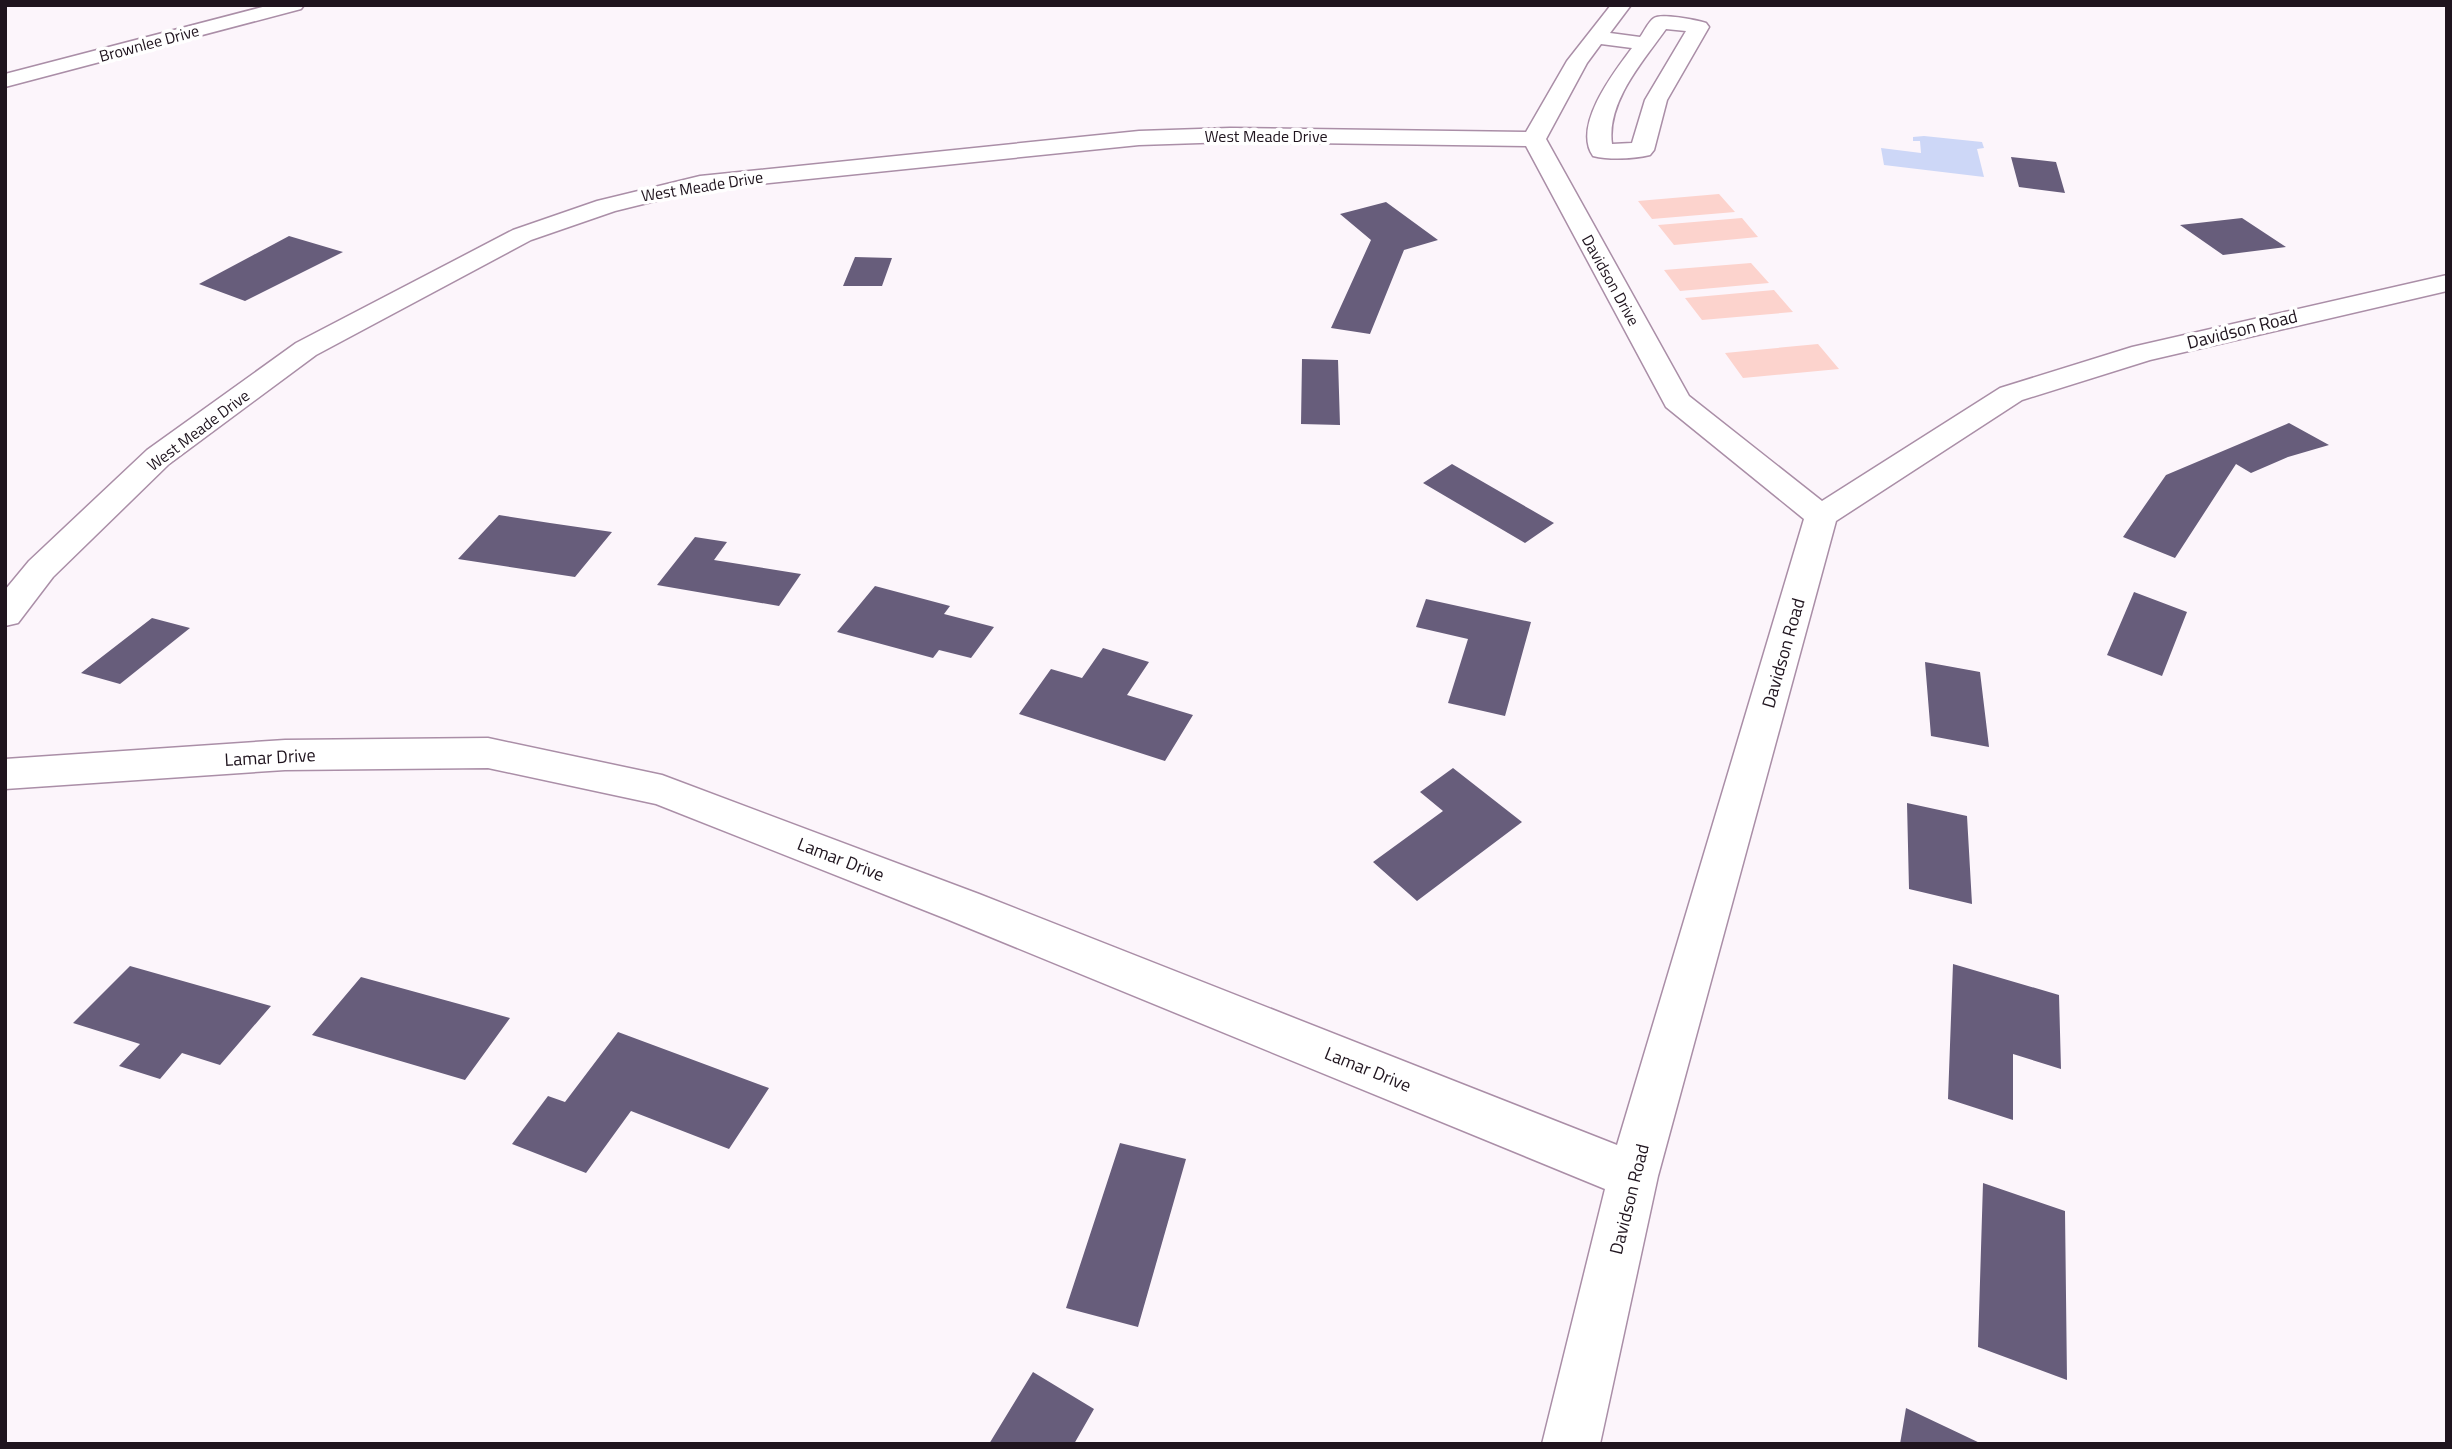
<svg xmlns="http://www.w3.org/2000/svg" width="2452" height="1449" font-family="'Titillium Web',sans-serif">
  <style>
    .green { fill: #fcd3cd }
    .water { fill: #cdd7f7 }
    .building { fill: #675d7b }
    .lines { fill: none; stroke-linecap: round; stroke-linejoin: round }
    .minor-casing { stroke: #aa8ea7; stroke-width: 3 }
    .minor { fill: #fff; fill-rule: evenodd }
    .labels { text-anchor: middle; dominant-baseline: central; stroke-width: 7; stroke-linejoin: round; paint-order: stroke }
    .far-street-label { font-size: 16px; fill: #1f141e; stroke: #fff }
    .street-label { font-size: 18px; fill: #1f141e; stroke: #fff }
  </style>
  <rect width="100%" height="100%" fill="#fcf5fb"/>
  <path class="green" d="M1719 194 1735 212 1652 219 1638 201Z
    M1742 218 1758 237 1674 245 1658 225Z
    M1751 263 1769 283 1680 291 1664 270Z
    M1774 290 1793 312 1702 320 1685 298Z
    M1818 344 1839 369 1743 378 1725 353Z"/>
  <path class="water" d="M1924 136 1982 142 1984 148 1977 149 1984 177 1884 165 1881 148 1921 153 1920 141H1913V137Z"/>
  <path class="building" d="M2011 157 2056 162 2065 193 2019 187Z
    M1386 202 1438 240 1404 250 1370 334 1331 328 1371 240 1340 214Z
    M2242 218 2286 247 2223 255 2180 225Z
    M289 236 343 252 245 301 199 284Z
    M855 257 892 258 882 286H843Z
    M1302 359 1338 360 1340 425 1301 424Z
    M2289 423 2329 445 2288 457 2251 473 2236 464 2175 558 2123 537 2166 475Z
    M1452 464 1554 523 1525 543 1423 483Z
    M499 515 550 523 612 532 575 577 458 559Z
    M695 537 727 542 714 560 801 574 779 606 657 585Z
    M875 586 950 606 944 614 994 627 971 658 939 650 933 658 837 632Z
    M2134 592 2187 612 2162 676 2107 655Z
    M1426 599 1531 622 1505 716 1448 703 1468 639 1416 627Z
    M152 618 190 628 120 684 81 673Z
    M1103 648 1149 662 1127 695 1193 715 1165 761 1019 714 1051 669 1082 678Z
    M1925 662 1980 672 1989 747 1931 736Z
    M1453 768 1522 822 1417 901 1373 862 1443 811 1420 792Z
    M1907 803 1967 816 1972 904 1909 889Z
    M1953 964 2059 995 2061 1069 2013 1054V1120L1948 1099Z
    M130 966 271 1006 220 1065 182 1053 160 1079 119 1066 140 1044 73 1023Z
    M361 977 510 1018 465 1080 312 1035Z
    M618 1032 769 1088 729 1149 631 1111 586 1173 512 1144 548 1096 565 1102Z
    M1120 1143 1186 1159 1138 1327 1066 1308Z
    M1983 1183 2065 1211 2067 1380 1978 1347Z
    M1033 1372 1094 1409 1074 1444H989Z
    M1906 1408 1982 1444H1900Z"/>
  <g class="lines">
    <g class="minor-casing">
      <path id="minor" d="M270 5H304L301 9 5 87V74Z
        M1611 5H1631L1610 33 1640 37C1644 32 1648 22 1654 18 1661 13 1697 20 1706 23L1709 27 1667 100 1654 150 1650 155C1633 159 1610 160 1593 156 1572 126 1614 72 1632 48L1601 44 1587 63 1546 139 1689 396 1822 501 2000 388 2132 347 2447 275V291L2150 360 2022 400 1836 521 1658 1176 1600 1444H1542L1605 1189 949 920 656 804 488 768 285 770 5 789V759L285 740 488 738 662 775 979 894 1617 1145 1804 519 1666 407 1526 146 1230 142 1139 145 700 190 615 211 531 240 316 355 169 464 53 577 18 623 5 626V590L29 561 147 450 296 343 513 230 597 201 700 176 1139 131 1230 128 1526 132 1567 61ZM1666 29 1686 31 1645 100 1632 143 1612 144C1606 102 1644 60 1666 29Z"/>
    </g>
    <use href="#minor" class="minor"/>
  </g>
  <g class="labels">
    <g class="far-street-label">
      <text transform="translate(149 43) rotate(-15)">Brownlee Drive</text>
      <text x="1266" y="136">West Meade Drive</text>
      <text transform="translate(702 186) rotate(-9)">West Meade Drive</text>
      <text transform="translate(1611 280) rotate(61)">Davidson Drive</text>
      <text transform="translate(198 430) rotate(-37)">West Meade Drive</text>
    </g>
    <g class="street-label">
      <text transform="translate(2242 329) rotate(-14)">Davidson Road</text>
      <text transform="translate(1783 653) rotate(-74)">Davidson Road</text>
      <text transform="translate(270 757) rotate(-3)">Lamar Drive</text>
      <text transform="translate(841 859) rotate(21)">Lamar Drive</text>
      <text transform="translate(1368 1069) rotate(22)">Lamar Drive</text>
      <text transform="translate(1629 1199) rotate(-76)">Davidson Road</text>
    </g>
  </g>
  <rect width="2452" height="1449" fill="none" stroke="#1f141e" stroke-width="14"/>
</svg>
